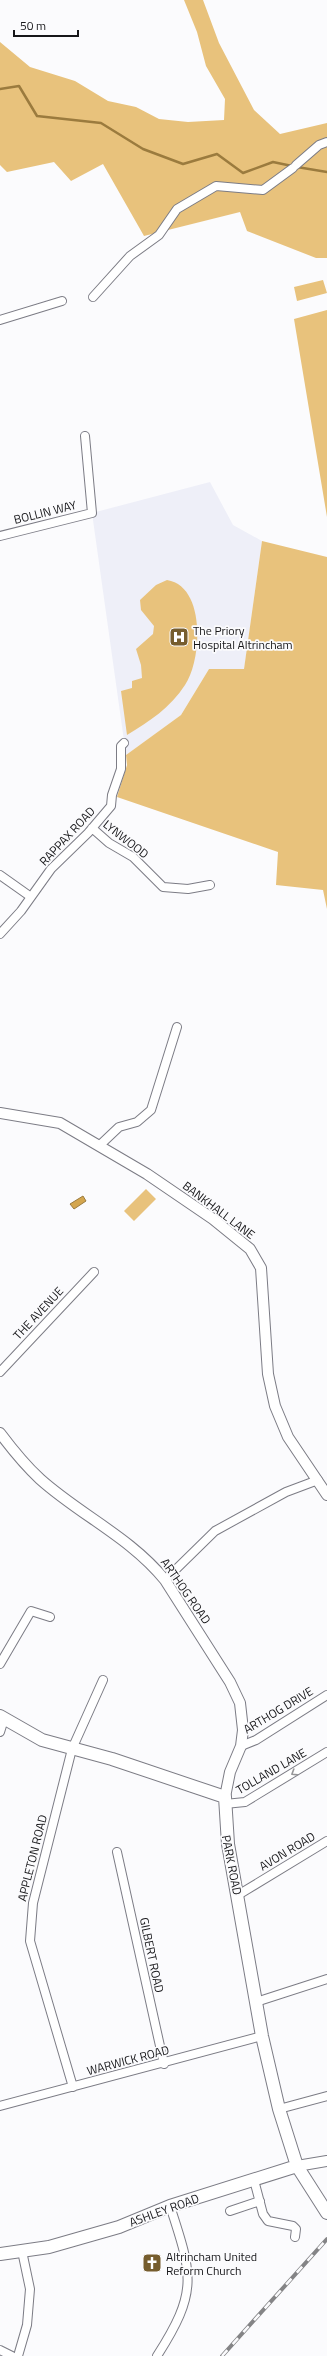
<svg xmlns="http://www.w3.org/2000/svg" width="327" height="2356" font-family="'Titillium Web',sans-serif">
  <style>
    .built { fill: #eeeff8 }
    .green { fill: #e8c27c }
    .water { fill: #d4a64e; stroke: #9b7b3e }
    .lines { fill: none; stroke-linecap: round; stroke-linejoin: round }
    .stream { stroke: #9b7b3e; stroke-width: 2.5 }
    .minor-casing { stroke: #7c7c85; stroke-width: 10 }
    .tertiary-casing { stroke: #7c7c85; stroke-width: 12 }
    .secondary-casing { stroke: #7c7c85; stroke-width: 14 }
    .minor { stroke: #fff; stroke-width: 8 }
    .tertiary { stroke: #fff; stroke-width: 10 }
    .secondary { stroke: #fff; stroke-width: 12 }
    .rail-casing { stroke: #848486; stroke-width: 4 }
    .rail { stroke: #fbfbfd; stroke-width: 2.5; stroke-dasharray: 8; stroke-linecap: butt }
    .oneway { stroke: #969698 }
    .labels { text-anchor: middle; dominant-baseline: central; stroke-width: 3.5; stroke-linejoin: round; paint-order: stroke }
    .street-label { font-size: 12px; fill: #161619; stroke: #fbfbfd }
    .poi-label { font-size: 12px; fill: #161619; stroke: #fbfbfd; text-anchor: start }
  </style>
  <rect width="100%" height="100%" fill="#fbfbfd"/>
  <path class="built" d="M210 482 233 525 262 541 244 670 209 669 181 715 126 755 92 513Z"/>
  <path class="green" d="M184 0H203L219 43 254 110 280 134 327 123V258H316L247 231 240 212 144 236 103 164 71 181 54 162 7 172 0 165V42L30 67 75 81 108 101 136 107 159 119 188 122 224 120 225 99 206 66 197 32Z
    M323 280 327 293 297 301 294 287Z
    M327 310V517L294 319Z
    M262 541 327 557V909L323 890 276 885 278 852 117 797 127 765 126 755 181 715 209 669H244Z
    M167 580C206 586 202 660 185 685 170 708 150 721 127 735L121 691 132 688V681L142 678 141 665 136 649 153 634 154 626 141 610 140 600 156 585Z
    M146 1189 156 1199 134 1221 124 1211Z"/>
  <path class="water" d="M83 1196 86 1201 74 1209 70 1204Z"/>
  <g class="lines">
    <path class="stream" d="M0 89 19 86 37 116 101 123 143 149 183 164 217 154 243 173 273 162 292 166
      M297 167 327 172"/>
    <g class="minor-casing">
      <path id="minor" d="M296 165 319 145 327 142
        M93 297 130 256 159 235 177 209 216 186 263 190 293 168
        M0 320 62 301
        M0 536 92 513 85 436
        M92 828 109 843 133 857 163 887 188 889 210 885
        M0 875 31 897
        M0 934 21 911 51 869 88 833 111 806 112 795 121 769V746L124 743
        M100 1145 119 1127 137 1122 151 1110 177 1027
        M0 1372 94 1272
        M165 1580 215 1531 286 1492 318 1480
        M0 1664 31 1611 50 1617
        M0 1732 4 1719
        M241 1746 256 1740 327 1695
        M225 1804 245 1802 327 1752
        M117 1852 164 2064
        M238 1895 327 1841
        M256 2002 327 1979
        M73 2087 30 1941 33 1903 72 1749 103 1680
        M0 2106 262 2036
        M279 2109 327 2096
        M254 2180 263 2214 268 2221 293 2226 296 2229 295 2237
        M230 2211 260 2201
        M0 2350 12 2356
        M18 2356 27 2325 30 2289 22 2251
        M157 2356C198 2292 193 2276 170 2206"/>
    </g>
    <g class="tertiary-casing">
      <path id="tertiary" d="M0 1113 60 1123 147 1174 213 1219 250 1249 261 1268 268 1374 275 1406 288 1437 327 1495
        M0 1433C12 1449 25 1465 40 1479 80 1515 130 1537 165 1580L230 1682 240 1703 243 1730 241 1746 230 1772 225 1797
        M297 2166 327 2161"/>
    </g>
    <g class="secondary-casing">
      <path id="secondary" d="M0 1716 42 1740 112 1759 225 1797 228 1844 262 2036 279 2109 297 2166 327 2213
        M0 2254 49 2247 119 2227 170 2206 297 2166"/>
    </g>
    <use href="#minor" class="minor"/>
    <use href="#tertiary" class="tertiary"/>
    <use href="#secondary" class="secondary"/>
    <g class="rail-casing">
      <path id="rail" d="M222 2356 327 2239"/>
    </g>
    <use href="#rail" class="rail"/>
  </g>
  <defs><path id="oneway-chevron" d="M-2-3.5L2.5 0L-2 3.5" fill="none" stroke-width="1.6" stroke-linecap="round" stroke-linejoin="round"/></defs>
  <use class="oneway" href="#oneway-chevron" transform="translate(294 1773) rotate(148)"/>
  <defs>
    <g id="hospital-square" transform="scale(1)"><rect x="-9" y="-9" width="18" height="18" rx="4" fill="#765d2e" stroke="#fbfbfd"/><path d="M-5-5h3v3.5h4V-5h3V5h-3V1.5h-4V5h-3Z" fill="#fff"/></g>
    <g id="church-square" transform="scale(1)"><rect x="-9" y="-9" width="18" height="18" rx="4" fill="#765d2e" stroke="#fbfbfd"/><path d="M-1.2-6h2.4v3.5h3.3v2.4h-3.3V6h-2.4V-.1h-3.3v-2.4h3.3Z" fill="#fff"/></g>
  </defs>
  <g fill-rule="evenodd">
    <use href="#hospital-square" x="179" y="637"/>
    <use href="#church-square" x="152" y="2263"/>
  </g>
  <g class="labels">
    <g class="street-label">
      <text transform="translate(45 512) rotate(-14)">BOLLIN WAY</text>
      <text transform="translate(67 836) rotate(-47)">RAPPAX ROAD</text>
      <text transform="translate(126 839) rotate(38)">LYNWOOD</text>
      <text transform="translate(219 1210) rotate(37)">BANKHALL LANE</text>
      <text transform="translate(38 1313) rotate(-47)">THE AVENUE</text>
      <text transform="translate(186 1591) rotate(55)">ARTHOG ROAD</text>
      <text transform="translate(278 1710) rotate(-31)">ARTHOG DRIVE</text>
      <text transform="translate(271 1771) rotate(-30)">TOLLAND LANE</text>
      <text transform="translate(287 1851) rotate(-31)">AVON ROAD</text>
      <text transform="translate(32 1858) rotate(-76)">APPLETON ROAD</text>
      <text transform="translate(232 1865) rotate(79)">PARK ROAD</text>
      <text transform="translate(152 1955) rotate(78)">GILBERT ROAD</text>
      <text transform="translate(128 2060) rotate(-15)">WARWICK ROAD</text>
      <text transform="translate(164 2210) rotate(-20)">ASHLEY ROAD</text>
    </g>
    <g class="poi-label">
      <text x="193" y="630">The Priory<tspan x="193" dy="14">Hospital Altrincham</tspan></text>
      <text x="166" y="2256">Altrincham United<tspan x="166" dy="14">Reform Church</tspan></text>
    </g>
  </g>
  <path d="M14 30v6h64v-6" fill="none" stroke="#161619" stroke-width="2"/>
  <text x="20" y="30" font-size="12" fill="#161619" stroke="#fbfbfd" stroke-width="3" paint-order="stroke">50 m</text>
</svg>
